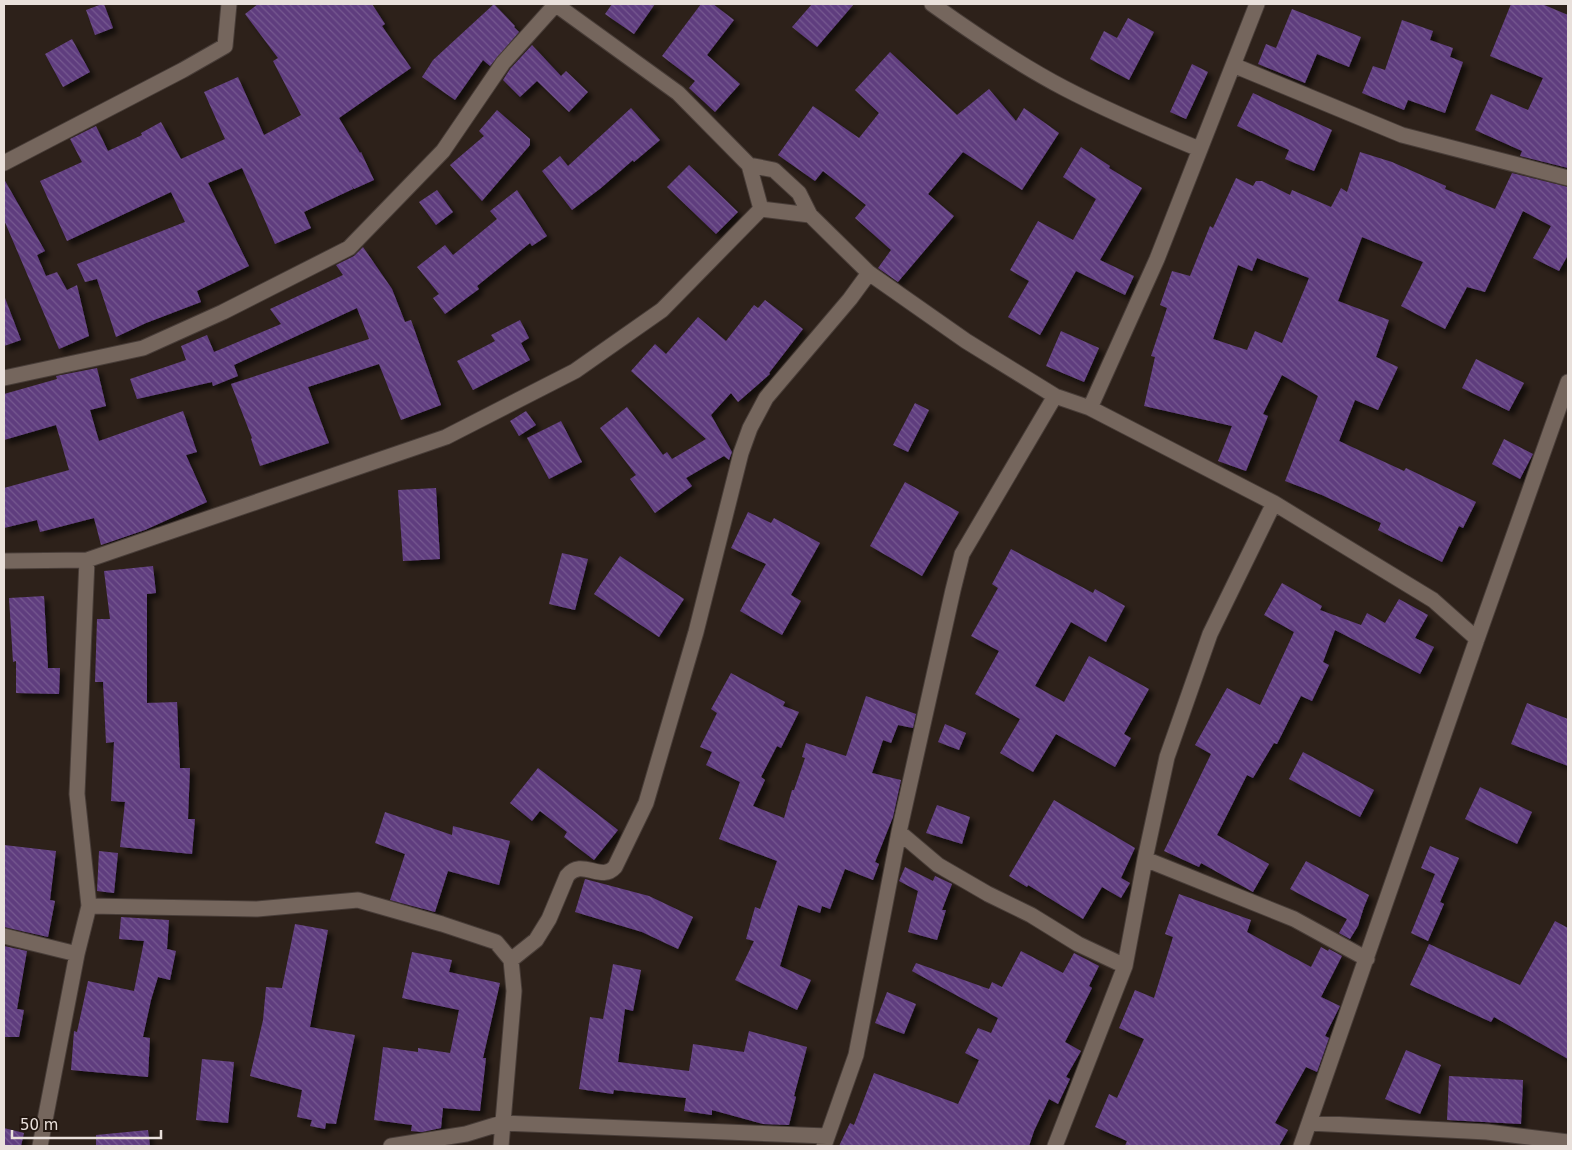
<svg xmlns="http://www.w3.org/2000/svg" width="1572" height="1150" font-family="'DejaVu Sans',sans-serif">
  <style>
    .building { fill: url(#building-back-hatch); fill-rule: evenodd; filter: url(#shadow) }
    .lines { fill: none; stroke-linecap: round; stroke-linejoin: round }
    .minor-casing { stroke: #483d38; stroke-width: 17 }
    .minor { stroke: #75665d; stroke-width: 15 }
  </style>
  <defs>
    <pattern id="building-back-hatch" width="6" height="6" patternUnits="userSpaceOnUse" patternTransform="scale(1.25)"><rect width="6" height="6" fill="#5f3d7e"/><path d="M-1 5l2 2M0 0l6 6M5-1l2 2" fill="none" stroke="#765990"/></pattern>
    <filter id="shadow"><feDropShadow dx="4.5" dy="4.5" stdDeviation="2.5" flood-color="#0009"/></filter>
  </defs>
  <rect width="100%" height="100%" fill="#2d211a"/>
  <path class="building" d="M102 4H104L113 28 95 35 86 10Z
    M258 4H372L385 24 382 26 411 68 339 118 360 153 361 152 374 180 354 189 351 185 353 189 304 212 311 228 275 244 242 168 208 183 249 266 197 291 201 302 146 323 116 337 97 279 85 282 77 264 185 222 171 192 67 241 40 181 82 162 70 139 96 126 108 151 142 135 141 133 161 122 181 159 225 139 204 92 238 77 264 135 301 115 273 61 278 58 245 14Z
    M494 4 515 26 514 27 519 32 490 66 483 60 455 100 422 77 433 60Z
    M612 4H655L634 34 605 14Z
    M701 4H713L734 20 707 55 740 84 715 112 689 88 695 81 662 56Z
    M812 4H854L817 47 792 27Z
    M1511 4H1542L1568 15V168L1520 156 1522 151 1475 130 1491 94 1528 110 1543 78 1490 56Z
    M1292 9 1361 37 1349 67 1317 54 1305 83 1258 64 1266 44 1276 48Z
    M1128 18 1154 32 1129 80 1090 59 1104 31 1117 38Z
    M1402 20 1433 31 1430 40 1453 48 1450 57 1463 62 1445 113 1408 100 1404 110 1362 93 1373 66 1385 70Z
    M72 39 90 72 63 87 45 54Z
    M532 45 561 76 566 71 588 92 569 112 537 81 520 97 503 80 510 69Z
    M890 52 957 115 989 89 1016 121 1024 108 1059 133 1022 190 963 152 928 194 954 216 898 282 878 268 891 250 855 218 866 205 823 171 815 181 778 155 813 106 859 138 879 113 855 90Z
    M1192 64 1208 72 1186 119 1170 112Z
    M1253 93 1332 130 1314 171 1285 159 1289 150 1237 126Z
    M631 108 660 140 634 162 633 160 601 188 572 210 542 171 560 156 568 166Z
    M497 110 530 139V145L482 201 450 165 484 136 479 131Z
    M1081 147 1110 166 1109 168 1142 188 1100 260 1134 276 1125 295 1076 271 1040 335 1008 317 1029 281 1010 270 1038 221 1073 240 1096 199 1063 177Z
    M1360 152 1392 162 1446 186 1445 189 1495 209 1512 173 1568 187V255L1559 271 1533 258 1551 226 1523 211 1485 292 1467 287 1445 329 1401 306 1423 262 1362 237 1338 301 1389 320 1376 357 1398 367 1378 410 1355 400 1339 441 1404 471 1406 468 1476 502 1463 528 1459 526 1442 562 1378 530 1381 523 1322 495 1285 481 1318 396 1282 375 1263 414 1268 416 1246 471 1218 461 1232 426 1144 406 1155 357 1151 356 1167 308 1160 305 1172 271 1190 276 1210 226 1213 228 1236 178 1253 186 1256 181H1262L1290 195 1292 190 1331 207 1341 188 1347 192ZM1257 258 1309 278 1282 343 1255 331 1247 350 1213 339 1238 265 1252 271Z
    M689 165 738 212 716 234 667 187Z
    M4 179 45 251 37 255 46 276 57 272 67 290 77 285 89 336 59 349 4 220Z
    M437 190 453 212 436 225 419 202Z
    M517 190 547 236 532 246 530 243 477 286 479 289 445 314 433 298 439 294 417 267 445 245 453 255 497 219 490 211Z
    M363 247 392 289 405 322 411 320 441 405 401 420 379 364 308 387 329 443 260 466 251 439 252 438 231 384 369 339 357 308 234 365 238 376 213 386 212 382 137 399 130 379 186 360 181 346 207 335 214 352 281 324 270 309 343 275 336 265 354 256Z
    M5 298 21 340 4 346V299Z
    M765 300 803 329 769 373 770 374 738 402 731 393 711 415 732 452 729 460 724 456 686 478 692 486 655 513 630 479 636 475 600 428 627 407 663 455 667 452 672 459 706 439 631 371 655 344 666 354 698 317 726 341 754 305 758 308Z
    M520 320 529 338 521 343 530 360 473 390 457 361 495 341 491 335Z
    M1061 331 1099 348 1084 382 1046 366Z
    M1476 359 1524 383 1509 411 1462 388Z
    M97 368 106 406 90 410 99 441 183 411 197 452 186 455 207 502 145 530 101 545 94 518 40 532 37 520 4 528V488L69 470 56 425 4 440V394L57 379 56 376Z
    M915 403 929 410 908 452 893 445Z
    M526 411 536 425 519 436 510 421Z
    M561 421 582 462 549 479 527 438Z
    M1504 439 1533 454 1520 479 1492 464Z
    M905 482 959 512 922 576 870 546Z
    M436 488 440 559 403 561 398 490Z
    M748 512 771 523 774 518 820 543 791 595 801 601 782 635 740 611 766 564 731 548Z
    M1011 549 1093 593 1095 589 1125 606 1106 642 1071 622 1035 686 1064 702 1089 656 1149 689 1124 734 1131 738 1115 767 1056 734 1033 772 1000 753 1020 719 975 694 999 651 971 636 998 588 992 584Z
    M562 553 588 559 575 610 549 604Z
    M620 556 684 599 659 637 594 594Z
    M153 566 156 593 147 594V703L177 702 180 768H190L188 819H195L192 854 120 847 125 802 111 801 114 742 106 743 103 682H95L97 619H110L104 571Z
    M1282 583 1322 606 1320 610 1361 625 1367 613 1385 623 1399 599 1428 615 1415 638 1434 647 1420 674 1335 630 1323 662 1329 665 1312 701 1301 696 1277 744 1274 743 1253 778 1247 775 1217 835 1269 864 1253 892 1201 863 1199 867 1164 851 1211 754 1195 745 1227 688 1260 705 1294 632 1264 615Z
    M44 596 48 668H60L59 694 16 693V661L13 662 9 598Z
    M731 673 785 702 783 706 799 712 781 748 777 746 761 777 765 780 753 806 784 818 792 790H794L805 758 802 757 806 743 846 756 866 696 916 714 913 728 898 725 891 743 883 740 872 773 901 780 893 817 875 862 879 864 873 880 845 869 830 909 822 906 820 913 798 905 780 966 811 980 797 1010 735 980 754 941 746 939 755 907 760 909 777 861 719 839 740 782 706 765 712 752 700 747 717 713 711 709Z
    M1527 703 1568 719V766L1511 744Z
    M945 724 966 733 959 750 938 742Z
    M1303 752 1374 790 1360 817 1289 779Z
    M538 768 618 830 594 860 564 837 567 832 540 811 532 821 510 803Z
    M1480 787 1532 812 1517 844 1465 819Z
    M1054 800 1135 848 1121 878 1130 883 1121 898 1102 887 1083 919 1028 885 1027 887 1009 876Z
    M937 805 970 817 962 844 926 833Z
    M385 812 452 835 453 826 510 841 499 885 448 871 435 912 390 900 405 854 375 843Z
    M4 845 56 851 50 900 55 901 48 937 4 927Z
    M1430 846 1459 858 1440 902 1444 904 1428 941 1411 933 1435 874 1421 868Z
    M99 851 118 853 114 893 97 891Z
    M1306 861 1369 895 1364 907 1358 926 1350 939 1339 933 1347 919 1290 889Z
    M905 867 933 881 935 876 952 884 942 910H946L937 940 908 932 918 891 899 881Z
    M585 879 649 896 693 917 678 949 642 932 575 912Z
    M1179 894 1251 920 1247 932 1311 967 1321 947 1328 951 1329 949 1342 956 1321 997 1340 1006 1325 1036 1329 1038 1317 1072 1306 1067 1275 1123 1288 1130 1279 1146H1125L1127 1141 1095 1127 1109 1094 1117 1098 1144 1039 1119 1028 1135 990 1154 998 1173 937 1165 934Z
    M121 917 169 920 167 949 176 951 170 980 158 977 151 1000 143 1037 150 1038 148 1077 71 1070 74 1031 77 1032 88 981 134 991 144 941 119 939Z
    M1555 921 1568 928V1059L1494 1017 1491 1022 1410 985 1429 944 1520 985Z
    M295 924 328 930 310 1027 355 1035 336 1124 326 1123 325 1129 310 1126 312 1120 297 1117 302 1090 250 1076 263 1020 266 987 282 988Z
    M4 946 27 951 17 1009 24 1010 19 1037H4Z
    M1021 951 1063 973 1074 953 1099 966 1089 986 1092 988 1065 1042 1081 1051 1066 1077 1070 1079 1058 1104 1049 1099 1034 1131 1029 1146H839L850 1123 854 1125 874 1073 958 1104 979 1060 965 1053 978 1028 991 1033 998 1018 912 971 916 963 989 989 992 982 1002 987Z
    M412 952 452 960 449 972 500 983 483 1058H486L480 1111 443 1108 441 1128 422 1132 411 1131 412 1125 374 1120 383 1047 418 1052V1048L450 1053 459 1010 402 998Z
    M613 964 641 970 633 1011 625 1009 618 1062 689 1071 693 1044 744 1052 749 1031 807 1047 794 1096 796 1097 789 1125 763 1124 712 1110V1115L684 1111 686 1098 614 1090 613 1094 579 1089 590 1017 603 1019Z
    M887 992 916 1004 904 1034 875 1023Z
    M1406 1050 1441 1065 1420 1114 1385 1099Z
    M202 1059 234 1062 228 1123 196 1120Z
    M1449 1076 1523 1080 1521 1124 1447 1120Z
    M4 1128 24 1133 21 1146H4Z
    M148 1130 150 1146H96V1135Z"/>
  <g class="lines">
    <g class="minor-casing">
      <path id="minor" d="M555 4 678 93 749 165 774 170 799 193 810 215 869 273 966 341 1055 396 1090 408 1274 503 1433 600 1477 639
        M932 4C974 34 1018 64 1064 88 1108 111 1153 130 1199 149
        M1233 65 1402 135 1568 178
        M4 163 183 70 225 46 229 4
        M749 165 761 209 810 215
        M4 378 143 348 223 312 349 248 443 151 503 63 556 4
        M1090 408 1157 259 1257 4
        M4 561 87 560 446 437 575 371 662 310 761 209
        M899 832 938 865 988 894 1031 915 1078 944 1125 966
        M1145 859 1294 919 1367 959
        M89 906 257 909 358 900 442 924 496 942 511 960 514 991 501 1146
        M4 936 77 954
        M511 960 536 940 549 919 567 876C582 857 601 883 615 867L646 803 696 632 741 453 750 428 766 398 850 299 869 273
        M1309 1123 1487 1132 1568 1142
        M40 1146 77 954 89 906 77 794 87 560
        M391 1146 466 1134 502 1123 827 1136
        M824 1146 856 1055 899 832 953 590 962 554 1055 396
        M1055 1146 1125 966 1145 859 1167 757 1210 634 1274 503
        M1301 1146 1477 639 1568 382"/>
    </g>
    <use href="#minor" class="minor"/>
  </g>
  <rect width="1572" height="1150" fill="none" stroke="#e9e0db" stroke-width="10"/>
  <path d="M12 1130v8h149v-8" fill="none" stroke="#e9e0db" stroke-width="2.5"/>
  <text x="20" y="1130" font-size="15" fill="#e9e0db" stroke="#231710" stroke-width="4" paint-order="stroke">50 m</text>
</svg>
